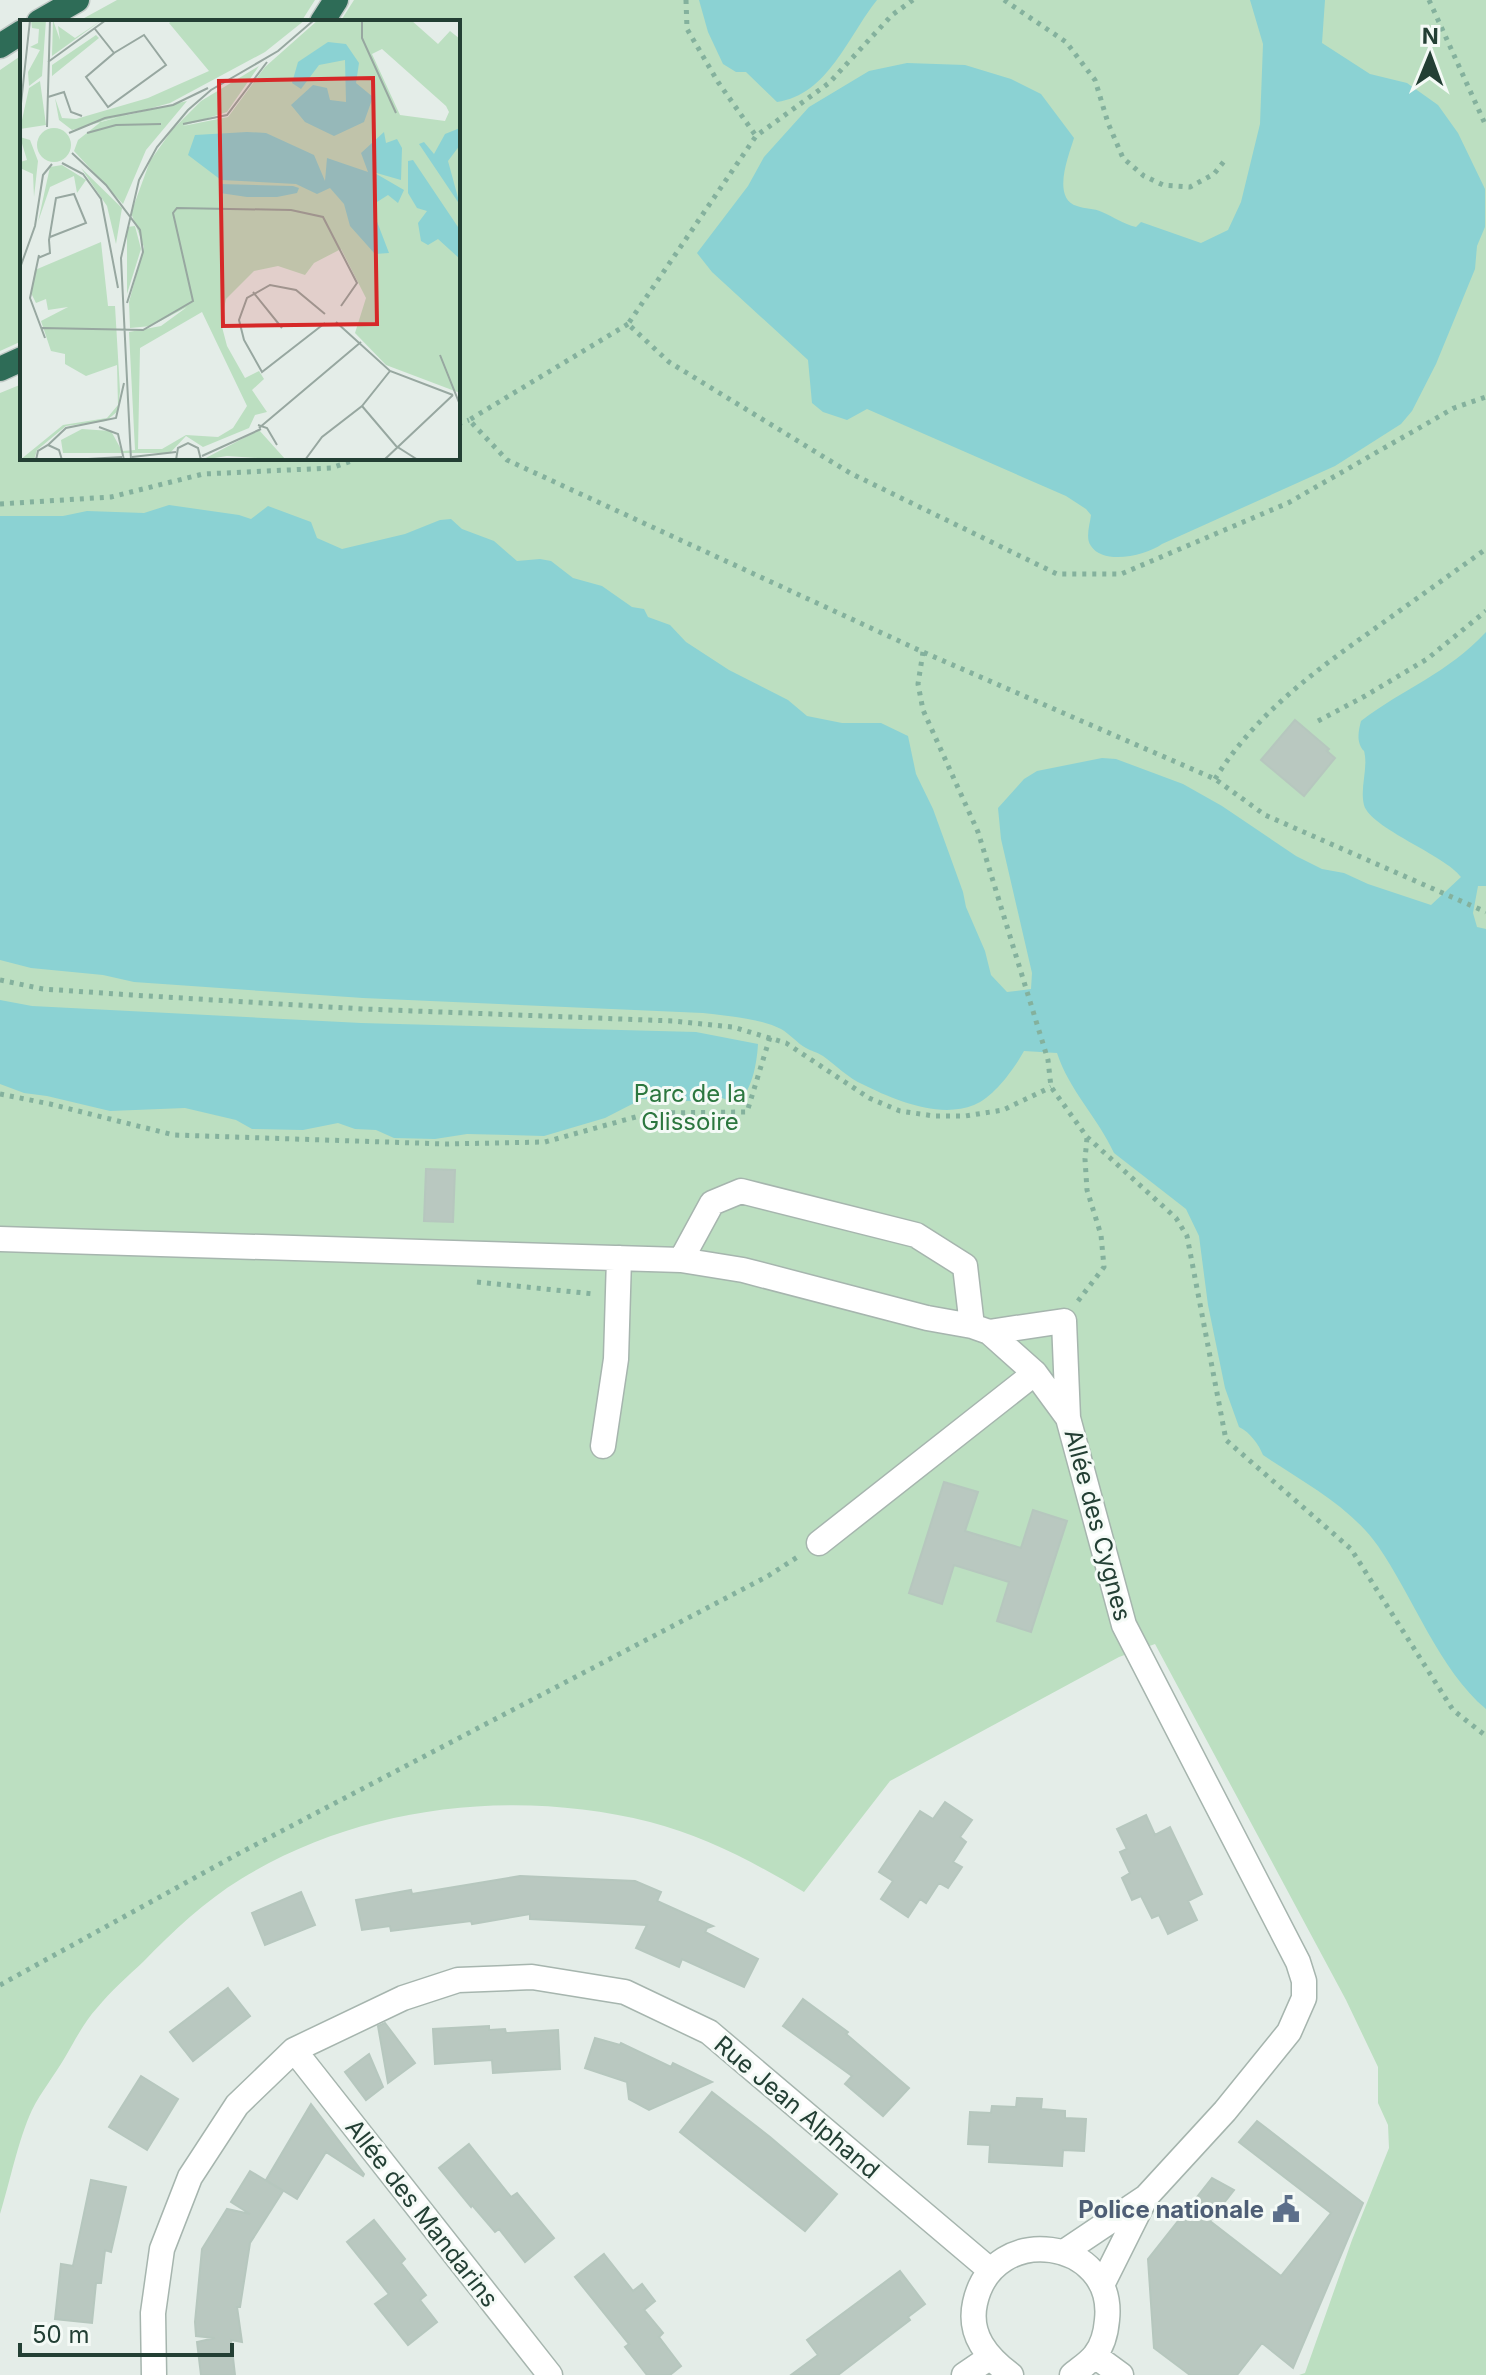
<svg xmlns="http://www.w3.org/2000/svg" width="1486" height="2375" font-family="Inter,sans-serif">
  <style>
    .green { fill: #bcdfc1 }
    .water { fill: #8bd2d3 }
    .building { fill: #b9c8c0; stroke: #b6c7be; stroke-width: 2 }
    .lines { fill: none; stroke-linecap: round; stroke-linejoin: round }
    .minor-casing { stroke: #a6b5ae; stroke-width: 27 }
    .highway-casing { stroke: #c1c9c6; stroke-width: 27 }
    .path { stroke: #84b19d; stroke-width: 5; stroke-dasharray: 4 6; stroke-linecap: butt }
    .minor { stroke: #fff; stroke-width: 24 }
    .highway { stroke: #2e6c57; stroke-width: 24 }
    .labels { text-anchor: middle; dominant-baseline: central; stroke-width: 6; stroke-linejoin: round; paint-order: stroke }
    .park-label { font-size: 24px; fill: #2c773f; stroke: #f4faf6 }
    .street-label { font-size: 24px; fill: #233f34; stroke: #f4faf6 }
    .service-label { font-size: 24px; font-weight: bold; fill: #4e5e75; stroke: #f4faf6; text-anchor: end }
    .inset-road { fill: none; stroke: #97a7a0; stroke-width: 2 }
    .view { fill: #d62828; fill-opacity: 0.15; stroke: #d62828; stroke-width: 4 }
    .inset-edge { fill: none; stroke: #233f34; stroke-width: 4 }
  </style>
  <rect width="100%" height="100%" fill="#e4ede8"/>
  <path class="green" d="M117 0H315L301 22H77Z
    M354 0H1486V2375H1299L1305 2373 1352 2240 1389 2148 1388 2125 1378 2103V2067L1346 2000 1155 1644 1119 1657 890 1781 804 1892C755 1863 705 1836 650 1822 515 1788 361 1805 241 1879 205 1901 173 1931 144 1961 128 1976 111 1991 97 2008 84 2022 74 2042 64 2059 54 2076 41 2092 32 2110 18 2140 10 2182 0 2214V393L22 384V458H458V22H340Z
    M22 55V341L0 351V70Z"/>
  <path class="water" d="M699 0H877C848 36 828 95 777 102L746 72H736L723 64 708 32Z
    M1250 0H1325L1322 43 1370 74 1407 83 1438 105 1458 133 1485 189V227L1477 246 1475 269 1436 364 1412 411 1401 424 1335 466 1162 544C1147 555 1104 566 1091 546 1085 538 1090 524 1091 515L1086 509 1066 496 867 409 847 420 823 412 812 403 808 360 712 272 697 253 748 186 764 157 809 107 869 71 907 63 965 65 1011 79 1041 94 1074 138C1069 155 1051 198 1077 206 1085 209 1094 208 1102 212 1114 217 1123 224 1136 227L1141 222 1201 243 1228 230 1241 202 1260 124 1263 44Z
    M169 505 239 515 251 519 268 506 311 522 317 538 342 549 405 534 440 520 451 519 462 529 494 541 517 561 540 559 551 561 573 578 602 586 632 607 644 609 648 617 670 625 686 642 729 670 788 700 807 716 842 723H881L908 736 916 774 933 809 963 892 966 907 985 951 991 975 1007 992 1031 989 1032 973 1001 839 998 808 1024 779 1037 771 1102 758 1116 759 1183 784 1222 806 1296 856 1322 869 1344 873 1368 884 1431 905 1461 877C1445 855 1370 828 1364 805 1360 789 1367 772 1365 756 1364 747 1364 754 1360 745 1357 737 1359 729 1361 721 1404 688 1447 674 1486 632V886H1478L1473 913 1477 927 1486 929V1709C1440 1671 1412 1595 1378 1546 1350 1506 1303 1482 1263 1455 1259 1445 1250 1432 1239 1427L1225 1388 1208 1305 1199 1236 1186 1209 1114 1153C1098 1118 1069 1090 1057 1053L1024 1051C1014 1069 994 1097 974 1105 939 1119 894 1100 862 1084 850 1079 834 1064 823 1056 817 1052 811 1051 806 1048 797 1043 790 1034 781 1029 759 1018 727 1016 703 1013L363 998 134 982 103 975 31 968 0 960V516H63L87 511 144 513Z
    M0 1000 32 1006 361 1023 696 1032 758 1044C757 1062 752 1095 735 1103L722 1098 690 1101 642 1099 605 1118 544 1136 467 1134 435 1139 394 1138 376 1130 355 1129 338 1123 303 1130 252 1129 236 1120 185 1108 110 1111 47 1096 24 1093 0 1084Z"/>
  <path class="building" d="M1295 720 1329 749 1327 751 1335 758 1304 796 1261 760Z
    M426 1169 455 1170 453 1222 424 1221Z
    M944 1482 978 1492 965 1531 1021 1548 1033 1510 1067 1521 1031 1632 997 1621 1009 1582 954 1565 942 1604 909 1593Z
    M945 1802 972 1820 960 1837 966 1842 953 1862 962 1867 948 1888 939 1883 926 1903 920 1899 908 1917 881 1899 893 1881 879 1872 920 1811 933 1819Z
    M1146 1815 1155 1835 1170 1827 1202 1894 1188 1901 1197 1920 1168 1934 1159 1915 1152 1918 1141 1896 1132 1900 1122 1878 1130 1873 1120 1852 1127 1849 1117 1829Z
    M520 1876 635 1881 661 1892 657 1901 713 1926 707 1928 705 1932 758 1959 744 1987 682 1959 679 1967 636 1948 647 1925 530 1919V1914L472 1924 471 1921 391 1931 390 1926 362 1930 356 1900 411 1890 412 1894Z
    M301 1892 315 1925 265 1945 252 1913Z
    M228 1988 250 2016 193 2061 170 2032Z
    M803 1999 848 2032 846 2034 909 2088 883 2116 845 2084 852 2076 783 2026Z
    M385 2023 415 2063 388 2083 378 2026Z
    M489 2026V2030L505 2029 506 2033 558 2030 560 2069 493 2073 492 2060 435 2064 433 2029Z
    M595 2038 620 2045 621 2043 671 2067 673 2063 712 2082 649 2110 629 2099 627 2082 585 2068Z
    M369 2054 383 2087 366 2100 345 2072Z
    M141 2076 178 2099 147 2150 109 2127Z
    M712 2092 770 2137 837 2194 805 2231 680 2132Z
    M1017 2098 1042 2099 1041 2109 1065 2111V2118L1086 2119 1084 2151 1063 2150 1062 2166 989 2162 990 2145 968 2144 970 2112 991 2113 992 2106 1016 2107Z
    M311 2104 364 2174 363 2176 326 2152 297 2199 266 2180Z
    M1257 2121 1363 2203 1293 2368 1262 2343 1237 2375H1190L1154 2348 1148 2259 1212 2178 1234 2190 1210 2221 1281 2276 1331 2213 1239 2142Z
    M469 2144 511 2197 517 2193 554 2238 525 2262 499 2229 495 2232 472 2205 471 2207 439 2168Z
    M250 2171 283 2191 250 2243 240 2307H237L242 2342 231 2340 235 2375H201L197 2342 215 2338 196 2336 195 2322 202 2249 227 2209 250 2214 231 2202Z
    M91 2180 126 2187 111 2252 105 2250 101 2283H96L92 2323 55 2319 61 2264 73 2266Z
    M374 2220 405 2259 401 2263 426 2295 420 2300 437 2322 408 2345 375 2304 389 2294 347 2242Z
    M604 2254 633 2291 642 2284 655 2301 644 2310 663 2333 659 2337 681 2366 670 2375H647L625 2347 629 2344 575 2277Z
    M900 2271 925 2304 908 2317 910 2320 838 2375H791L818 2355 807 2340Z"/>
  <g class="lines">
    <g class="minor-casing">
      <path id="minor" d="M0 1239 681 1260 743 1270 927 1318 972 1326 989 1332 1035 1373 1068 1418 1124 1625 1298 1962 1304 1981V1998L1289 2032 1225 2111 1146 2197
        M681 1260 712 1203 741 1191 916 1235 965 1266 972 1326
        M989 1332 1064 1321 1068 1418
        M603 1446 616 1359 619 1258
        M819 1543 1035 1373
        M294 2050 550 2375
        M1064 2252 1146 2197 1102 2285
        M1095 2356 1121 2375
        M154 2375 153 2313 162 2249 190 2177 237 2105 294 2050 403 1998 458 1980 532 1977 625 1992 709 2032 990 2270
        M964 2375 989 2358
        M1011 2375C987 2357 968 2335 975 2303 993 2220 1116 2239 1107 2320 1106 2332 1103 2345 1095 2355 1089 2363 1079 2369 1072 2375"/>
    </g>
    <g class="highway-casing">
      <path id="highway" d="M39 22 77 0
        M322 22 336 0
        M0 46 22 32
        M0 369 22 359"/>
    </g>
    <path class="path" d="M686 0 687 29 718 82 756 136
      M913 0 892 15 829 83 756 136 628 324 669 362 850 473 1057 574H1121L1288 503 1454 408 1486 397
      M1004 0 1066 42 1095 80 1108 123 1123 158 1144 176 1163 185 1190 187 1214 174 1225 160
      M1429 0 1486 126
      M628 324 469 420 507 460 923 652 1215 779 1265 815 1486 912
      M458 424 469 420
      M0 504 111 497 203 474 331 468 360 458
      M923 652 918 684 923 710 978 832 1048 1060 1051 1087 1087 1137 1176 1218 1187 1236 1226 1440 1351 1549 1453 1710 1486 1736
      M1318 721 1365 696 1427 659 1486 611
      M1215 779C1254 716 1311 674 1370 632 1409 604 1447 577 1486 549
      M0 980 43 989 132 995 363 1009 673 1021 733 1027 786 1043 869 1098 900 1111 934 1116H965L1003 1110 1051 1087
      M0 1094 50 1104 174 1135 446 1144 545 1142 650 1113 747 1112 770 1037
      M477 1282 594 1294
      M1078 1301 1104 1267 1101 1235 1087 1190 1085 1159 1087 1138
      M0 1985 236 1855 768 1576 799 1556"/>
    <use href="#minor" class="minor"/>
    <use href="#highway" class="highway"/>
  </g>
  <defs>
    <g id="civic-bare" transform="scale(2.16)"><path d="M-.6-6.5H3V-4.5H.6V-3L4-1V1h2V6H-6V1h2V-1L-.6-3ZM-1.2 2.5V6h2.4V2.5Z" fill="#5c6f8a" stroke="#f4faf6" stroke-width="2.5" paint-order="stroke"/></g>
  </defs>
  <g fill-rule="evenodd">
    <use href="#civic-bare" x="1286" y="2209"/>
  </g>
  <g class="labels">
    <g class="park-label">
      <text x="690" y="1093">Parc de la<tspan x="690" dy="28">Glissoire</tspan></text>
    </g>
    <g class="street-label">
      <text transform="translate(1098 1525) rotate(75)">Allée des Cygnes</text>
      <text transform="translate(797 2107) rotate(40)">Rue Jean Alphand</text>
      <text transform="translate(422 2213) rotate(52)">Allée des Mandarins</text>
    </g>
    <g class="service-label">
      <text x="1264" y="2209">Police nationale</text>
    </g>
  </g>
  <g transform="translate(20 20)">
    <rect width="440" height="440" fill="#e4ede8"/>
    <path d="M11 0H26L22 56 9 66 8 52 20 30 10 27 18 23 19 9 12 8ZM33 0 40 20 38 6 55 18 82 0 32 36ZM153 0H285L245 32 150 83 52 110 39 100 35 78 42 98 56 99 128 78 189 51 149 3ZM298 0H391L418 24 430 11 440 19V373L366 345 335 313 346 278 321 229 294 243 285 255 258 246 234 251 206 279 201 303 207 326 225 358 239 351 244 359 232 370 247 392 235 395 229 408 183 427 166 416 150 433H43L41 420 62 409 91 411 102 431 115 430 109 312 141 306 167 287 131 306 110 308 109 282 124 227 111 193 130 141 152 110 181 81 239 46 207 92 163 106 208 97 245 47ZM362 29 426 86 429 92 425 101 380 95 352 34ZM182 292 227 386 213 408 198 417 166 415 142 429H118L120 328ZM76 15 79 18 32 56V45ZM20 61 26 105 0 109 9 68ZM167 81 126 130 103 184 54 131 58 120 82 101ZM17 125a17 17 0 1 1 34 0a17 17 0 1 1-34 0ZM0 117 10 120 18 141 14 177 13 154 0 148V142L7 140ZM42 145 66 160 57 173 54 156 30 167 18 202 30 147ZM61 148 102 188 96 224 87 186ZM115 206 121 229 107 274V207ZM81 222 88 286H95L100 371 98 391 86 401 46 406 17 430 14 440H0L43 405 87 398 98 385 97 345 66 356 45 344V334L31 331 21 301 48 287 28 290 26 279 16 283 11 273 15 250ZM239 410 266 440 207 436 182 440Z" fill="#bcdfc1" fill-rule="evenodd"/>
    <path d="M308 22 326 24 339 43 336 63 353 77 344 102 314 116 285 102 271 85 293 65 307 68 310 80 326 82 325 40 299 45 281 69 272 63 278 42ZM440 108V125L428 141 440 185 399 124 404 122 414 134 425 114ZM227 112 246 113 294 135 305 161 307 138 348 152 341 133 364 112 366 123 377 119 382 128 381 160 353 152 384 170 378 183 368 175 357 182 356 199 369 233 355 234 330 206 324 184 310 168 297 174 276 164 201 160 168 135 175 115ZM393 140 440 210V239L418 219 408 225 401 221 398 203 407 191 397 188 388 173V141ZM200 164 273 166 279 168 277 173 257 177H227L200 173Z" fill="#8bd2d3"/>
    <path class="inset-road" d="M342 0V18L376 93M75 9 94 33 66 57 88 87 146 45 124 15 94 33M28 42 86 0M28 77 44 72 51 92 62 96M0 93 10 0M163 104 207 95 247 42M27 107 30 0M49 113 85 98 153 85 188 68M67 113 96 105 141 104M52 133 86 165 120 210 123 232 107 283M42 143 63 154 81 179 98 268M19 235 10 278 25 318M18 238 30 233 29 220 36 178 54 174 66 203 30 217M0 248 15 206 23 155 32 144M233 272 262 308M305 294 276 270 250 265 227 278 219 300 224 320 242 352 305 303M316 302 370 351 433 375M22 308 123 310 173 281 153 193 157 188 271 190 303 197 337 263 321 286M420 335 440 385M342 386 376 426 398 440M238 405 247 408 257 425M79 407 98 414 104 440M239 408 341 322M28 425 46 408 96 398 104 363M182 436 241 409M112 437 156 432M16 440 18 431 28 425 39 430 42 440M51 440 102 437M111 440 101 238 119 160 137 127 168 90 191 70 258 31 294 0M156 440 158 428 168 423 178 428 181 440M285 440 302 417 342 386 370 351M364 440 433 375"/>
    <path class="view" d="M353 58 357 304 203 306 199 61Z"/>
    <rect width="440" height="440" class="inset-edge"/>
  </g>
  <g transform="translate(1430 56) rotate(1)" stroke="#f4faf6" stroke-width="6" paint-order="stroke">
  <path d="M0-6L14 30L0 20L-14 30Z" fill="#233f34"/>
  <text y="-12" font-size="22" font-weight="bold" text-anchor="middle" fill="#233f34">N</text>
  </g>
  <path d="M20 2343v12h212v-12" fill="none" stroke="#233f34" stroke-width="4"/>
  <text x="32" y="2343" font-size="24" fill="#233f34" stroke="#f4faf6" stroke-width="6" paint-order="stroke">50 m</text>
</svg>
